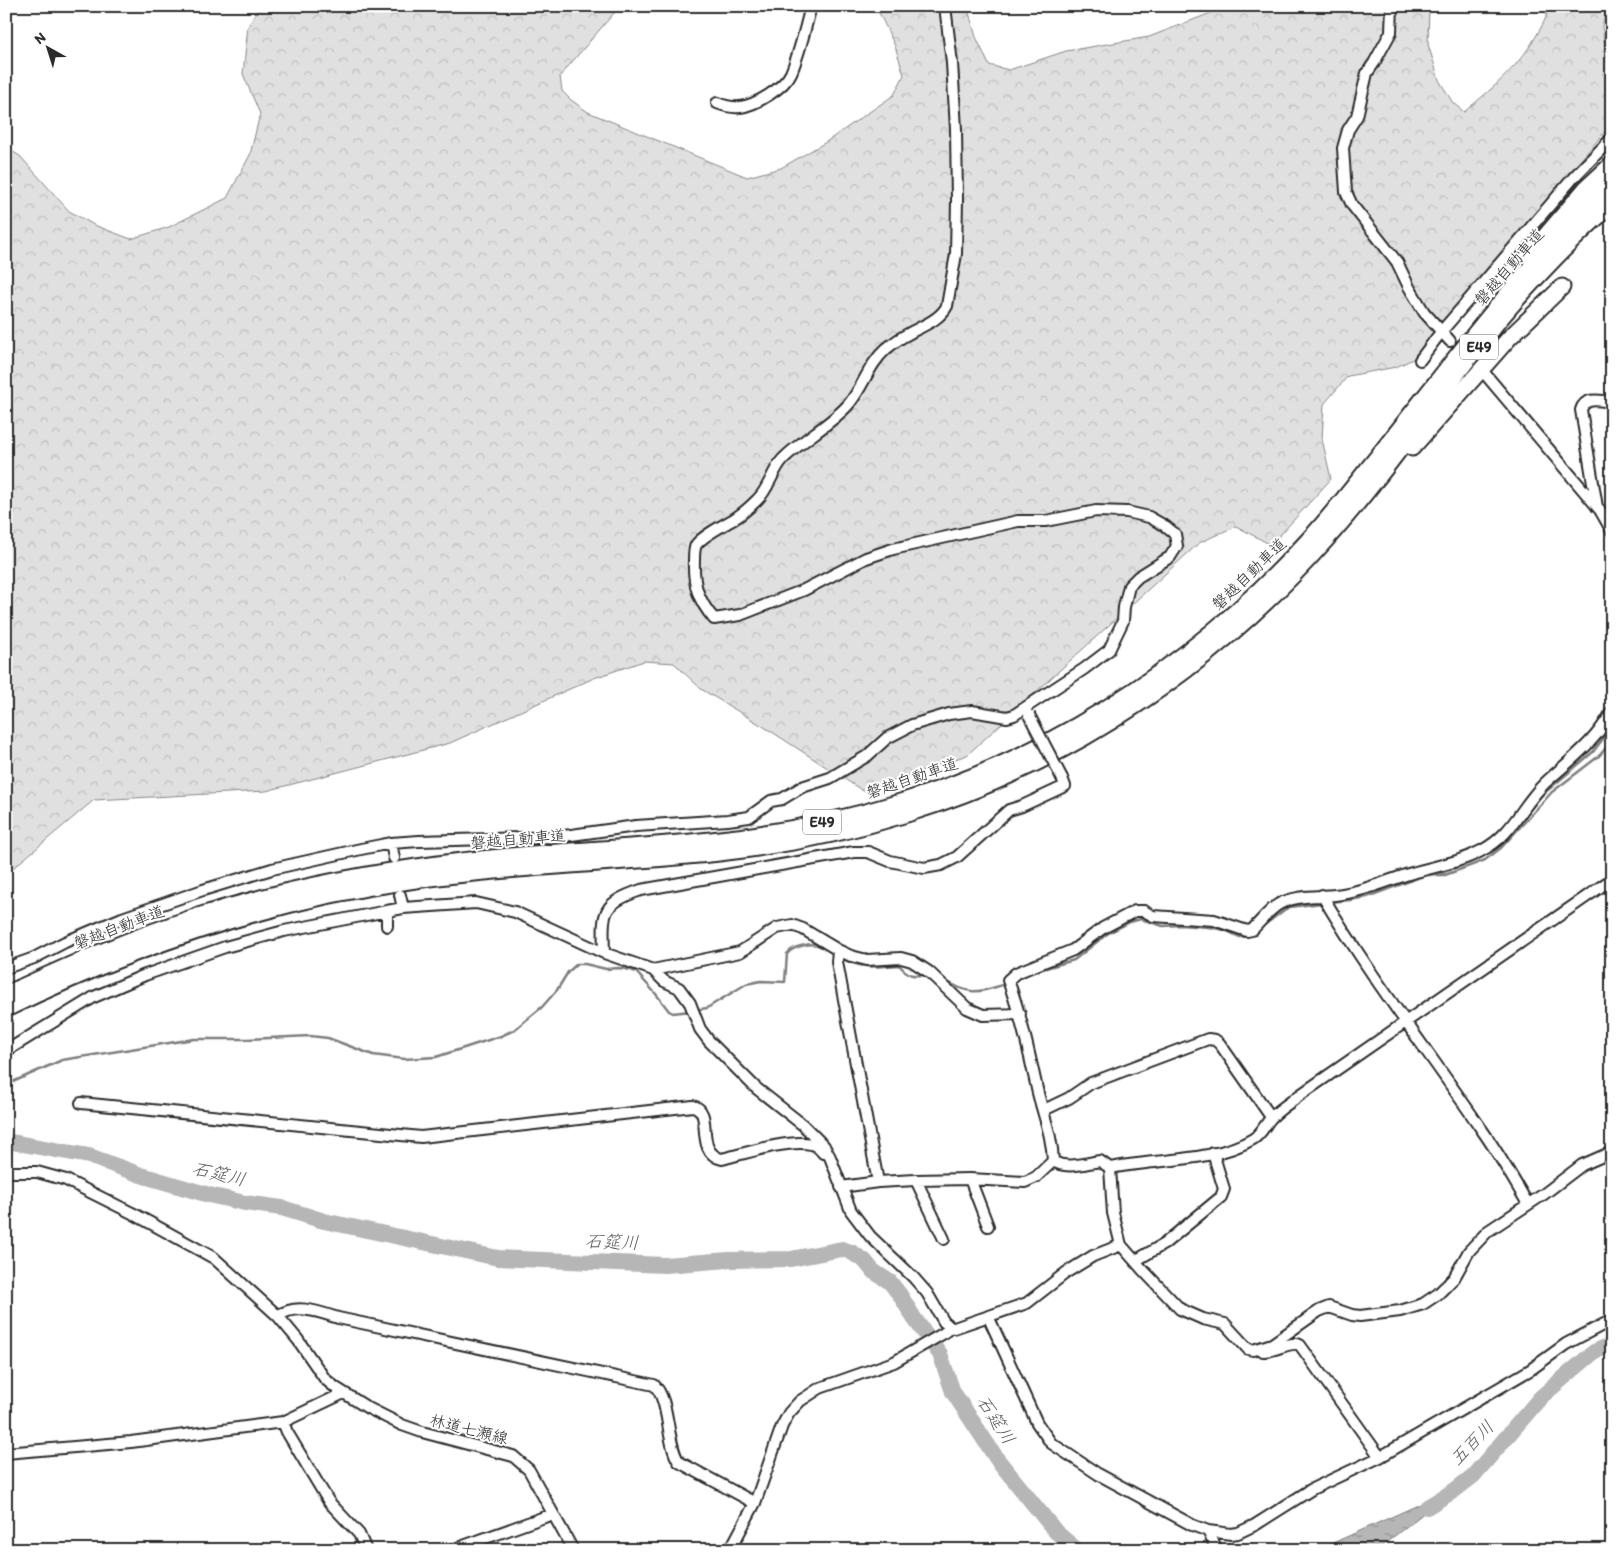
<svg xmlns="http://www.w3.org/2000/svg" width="1618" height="1556" font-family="Itim,'Klee One',sans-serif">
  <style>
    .forest { fill: url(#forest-crowns); stroke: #868686 }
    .water { fill: url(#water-ripples); stroke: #7e7e7e }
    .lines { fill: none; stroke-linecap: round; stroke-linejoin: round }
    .stream { stroke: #7e7e7e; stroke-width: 2.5 }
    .river { stroke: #b6b6b6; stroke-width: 16 }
    .minor-casing { stroke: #2b2b2b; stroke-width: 14 }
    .highway-casing { stroke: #2b2b2b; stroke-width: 19 }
    .minor { stroke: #fff; stroke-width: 10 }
    .highway { stroke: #fff; stroke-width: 15 }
    .minor-bridge-casing { stroke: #2b2b2b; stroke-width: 14; stroke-linecap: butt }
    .minor-bridge { stroke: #fff; stroke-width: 10 }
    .labels { text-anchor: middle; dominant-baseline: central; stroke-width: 4; stroke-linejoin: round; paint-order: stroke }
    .shield { fill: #fff; stroke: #6b6b6b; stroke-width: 1 }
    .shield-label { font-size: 15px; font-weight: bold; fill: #2b2b2b }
    .street-label { font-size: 16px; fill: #2b2b2b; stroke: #fff }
    .water-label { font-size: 18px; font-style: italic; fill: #5c5c5c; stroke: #fff }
  </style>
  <defs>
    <pattern id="forest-crowns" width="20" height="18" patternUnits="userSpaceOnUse" patternTransform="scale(1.25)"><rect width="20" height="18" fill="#e0e0e0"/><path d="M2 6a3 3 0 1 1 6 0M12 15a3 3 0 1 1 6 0" fill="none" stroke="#c0c0c0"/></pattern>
    <pattern id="water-ripples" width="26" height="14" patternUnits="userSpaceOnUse" patternTransform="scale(1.25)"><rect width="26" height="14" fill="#b6b6b6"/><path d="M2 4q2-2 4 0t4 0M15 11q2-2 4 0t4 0" fill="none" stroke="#949494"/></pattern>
  </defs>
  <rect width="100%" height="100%" fill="#fff"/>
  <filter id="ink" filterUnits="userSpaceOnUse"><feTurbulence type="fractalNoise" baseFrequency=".02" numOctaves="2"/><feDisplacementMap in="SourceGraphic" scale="10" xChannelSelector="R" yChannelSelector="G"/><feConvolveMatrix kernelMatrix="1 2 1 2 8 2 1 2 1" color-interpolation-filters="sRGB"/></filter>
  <g filter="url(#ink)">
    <path class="forest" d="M261 6H620L560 76 562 91 571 100 588 112 747 177 781 168 826 142 894 95 904 75 895 46 876 6H967L976 37 989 65 1009 70 1066 51 1149 37 1229 6H1429L1428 44 1439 80 1453 103 1464 112C1493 88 1521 65 1539 31 1544 22 1548 16 1547 6H1608L1602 26 1611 89 1609 127 1444 319 1413 359 1396 367 1348 376 1324 404 1322 439 1331 479 1271 545 1236 526 1199 543 967 755 863 791 769 730 701 689 674 663 644 661 594 678 450 743 266 791 94 800 6 874V148L20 156 69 211 94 225 131 239 169 227 227 198 250 155 260 114 243 74 248 26Z"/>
    <path class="water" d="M1454 1489 1377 1550H1317Z
      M1039 1514 1088 1550H1064Z"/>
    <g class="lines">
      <path class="stream" d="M1524 817 1542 795 1593 752 1605 736 1612 721
        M1437 875H1445L1475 864 1485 860 1501 848 1552 792 1599 756 1612 741
        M1330 902 1350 900 1367 897 1423 876 1442 873 1458 866
        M1258 930 1284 910 1290 907 1322 903
        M840 958C861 969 876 967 899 965 909 976 911 976 926 975
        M943 979C968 995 977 994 1005 984
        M1015 980 1032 972 1074 960 1107 934 1130 922 1141 919 1163 926 1180 925 1208 927 1225 930 1240 937 1249 936 1254 934
        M695 1010 707 1008 746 984 761 981 785 982 787 954C793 946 812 942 821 946 826 948 830 952 835 955
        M6 1085 62 1060 194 1039H248L310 1036 328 1038 373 1055 404 1059 436 1057 501 1036 514 1030 542 1007 557 990 568 972 577 964H585L606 969 619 968 631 970 636 972 656 994 669 1011 673 1013 690 1011"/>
      <path class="river" d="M6 1141 89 1156 141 1175 209 1195 245 1203 282 1208 324 1221 498 1258 665 1265 728 1260 791 1259 842 1249 851 1252 865 1261 873 1271 890 1282 900 1295 914 1318 940 1354 953 1392 997 1459 1056 1532 1077 1550
        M1427 1507 1455 1490 1473 1476 1541 1397 1594 1352 1612 1344"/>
      <g class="minor-casing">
        <path id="minor" d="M1392 6 1391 32 1374 63 1367 73 1357 116 1348 130 1343 148 1346 192 1352 205 1397 262 1409 287 1424 312 1450 341
          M717 103C725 106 732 108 740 107 756 105 784 88 791 73 800 52 805 29 811 6
          M1420 360 1441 332 1574 177 1612 138
          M1486 375 1600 510 1612 531
          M1597 507 1581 410C1585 396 1601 401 1612 402
          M391 843 394 858
          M400 895 403 908
          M1322 895C1370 977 1429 1052 1482 1130 1499 1154 1513 1179 1528 1204
          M387 911 403 908 476 903 515 912 604 953 653 970 664 981 679 988 690 1003 700 1029 709 1041 756 1088 803 1125 824 1146 830 1157 851 1211 870 1236 913 1277 927 1293 944 1322 950 1327 954 1328 1027 1303 1067 1272 1093 1256 1121 1245 1113 1213 1110 1168 1100 1161C1085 1163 1066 1170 1053 1161L1036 1177 1025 1182 970 1179 916 1180 878 1182 841 1187
          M838 950 837 962 878 1182
          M604 953C603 913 600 904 641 890L854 852H868L890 861 924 868 941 865 957 857 1009 810 1022 806 1065 786 1062 778
          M6 968 34 958 65 942 122 918 203 890 272 869 361 849 391 843 419 841 557 837 636 826 728 820 749 817 771 801 782 799 802 787 830 778 867 756 887 738 912 725 949 714 972 711 1007 717 1014 715 1084 669 1109 650 1123 621 1124 607 1129 586 1138 577 1170 557 1177 546 1175 534 1165 526 1149 517 1127 512 1096 511 1046 521H1018L893 549 866 558 804 590 786 597 740 615 714 619C698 600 693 585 694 560 694 556 694 549 696 545 702 536 724 525 734 519 742 514 750 507 757 500 769 489 772 471 783 459 803 439 829 426 848 405 863 388 868 365 886 349 892 344 900 338 908 334 921 326 939 321 947 306L956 254 957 200 956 129 952 63 945 6
          M653 970 740 952 777 928 792 925 803 929 838 950 851 956 867 960 901 958 912 961 929 972 967 1008 983 1015 1020 1014
          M6 1051 94 997 145 975 225 947 284 931 387 911V926
          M81 1103 421 1137 693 1106C715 1111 693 1152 722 1159 746 1153 789 1139 811 1144 816 1145 820 1149 823 1153
          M1044 1110 1069 1098 1091 1083 1208 1039 1215 1040 1220 1044 1271 1117
          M1053 1161C1052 1134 1043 1115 1037 1089 1029 1052 1021 1016 1008 980L1016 973 1073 950 1103 928 1135 911H1144L1153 916 1214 920 1247 931 1252 930C1259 923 1271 908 1279 904 1296 895 1317 897 1335 895 1362 892 1386 881 1412 873 1435 866 1459 863 1481 851 1513 835 1521 806 1545 783 1570 760 1596 742 1612 711
          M1110 1168C1153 1159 1215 1162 1253 1139 1263 1133 1265 1123 1273 1116 1281 1108 1291 1102 1300 1095L1612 879
          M6 1172H37L66 1180 134 1214 214 1258 278 1316 298 1340 325 1379 336 1388 368 1408 402 1425 422 1432 513 1456 529 1470 573 1550
          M970 1179 988 1226
          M916 1180 944 1239
          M1121 1245 1142 1269 1180 1309 1203 1319 1225 1324 1248 1349 1253 1350 1272 1344 1319 1311 1329 1307 1352 1315 1360 1316 1400 1311 1423 1304 1438 1294 1454 1278 1469 1251 1488 1231 1544 1194 1582 1165 1612 1152
          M1135 1261 1164 1244 1221 1197 1224 1189 1213 1153
          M278 1316C296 1303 319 1312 338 1318L654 1385C670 1399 666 1443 679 1462L755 1503
          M988 1316 1037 1423 1051 1443 1098 1474 1192 1525 1208 1531 1231 1534 1238 1533 1255 1525 1312 1489 1380 1457 1530 1370 1566 1344 1612 1320
          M1263 1351C1275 1352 1291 1340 1300 1345L1380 1457
          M283 1422 287 1432 329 1502 359 1534 366 1550
          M6 1453 131 1442 283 1422 344 1393
          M1208 1531 1217 1550
          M452 1550 553 1514
          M730 1550 755 1503 782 1426 789 1413 800 1401 820 1388 894 1362 944 1333 950 1327"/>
      </g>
      <g class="highway-casing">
        <path id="highway" d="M1528 256 1586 188 1612 164
          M1412 448 1510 337 1562 287
          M6 994C69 965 132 937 198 916 276 891 357 875 438 864 528 851 620 850 711 840 839 827 966 790 1078 725 1165 675 1244 611 1312 536 1335 511 1356 483 1378 456 1452 363 1523 265 1612 184
          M6 1009C134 947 268 901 409 881 512 866 616 864 719 853 846 839 973 801 1085 737 1175 685 1256 619 1325 541 1388 471 1440 392 1500 319 1534 279 1572 239 1612 204"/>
      </g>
      <use href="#minor" class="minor"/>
      <use href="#highway" class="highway"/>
      <g class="minor-bridge-casing">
        <path id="minor-bridge" d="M1029 715 1062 778"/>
      </g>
      <use href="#minor-bridge" class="minor-bridge"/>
    </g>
  </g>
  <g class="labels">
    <g class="shield">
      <rect x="1460" y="334.5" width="38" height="25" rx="4"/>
      <rect x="803" y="809.5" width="38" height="25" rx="4"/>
    </g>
    <g class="shield-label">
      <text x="1479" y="347">E49</text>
      <text x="822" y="822">E49</text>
    </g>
    <g class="street-label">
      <text transform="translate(1509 267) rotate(-49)">磐越自動車道</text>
      <text transform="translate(1249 574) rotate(-44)">磐越自動車道</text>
      <text transform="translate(912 778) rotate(-19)">磐越自動車道</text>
      <text transform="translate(518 839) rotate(-5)">磐越自動車道</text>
      <text transform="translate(119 927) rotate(-21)">磐越自動車道</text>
      <text transform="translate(469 1429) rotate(14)">林道七瀬線</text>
    </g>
    <g class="water-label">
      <text transform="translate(219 1174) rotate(13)">石筵川</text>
      <text transform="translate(612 1242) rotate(2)">石筵川</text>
      <text transform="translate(996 1420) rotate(57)">石筵川</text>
      <text transform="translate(1472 1443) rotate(-46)">五百川</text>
    </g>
  </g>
  <rect width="1618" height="1556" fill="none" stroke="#fff" stroke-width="25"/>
  <rect x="12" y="12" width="1593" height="1531" fill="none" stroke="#2b2b2b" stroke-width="2" filter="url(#ink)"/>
  <g transform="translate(48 48) rotate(321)" stroke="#ffffff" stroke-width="4" paint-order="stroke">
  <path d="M0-4L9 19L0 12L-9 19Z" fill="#2b2b2b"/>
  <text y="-8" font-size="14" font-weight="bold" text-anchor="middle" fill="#2b2b2b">N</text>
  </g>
</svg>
